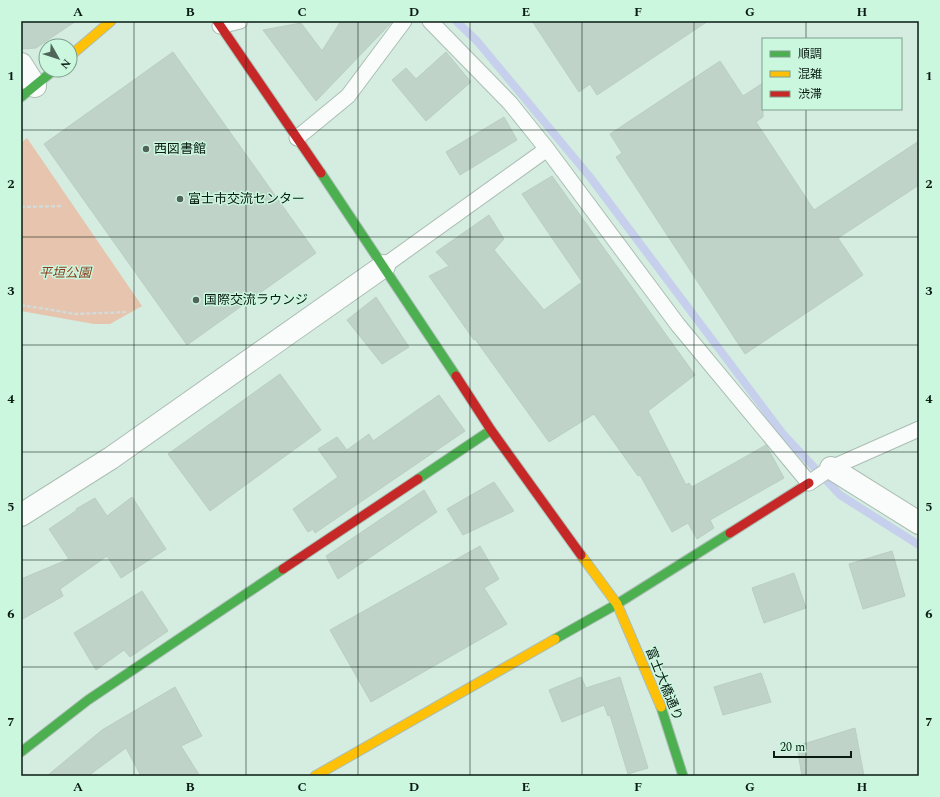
<svg xmlns="http://www.w3.org/2000/svg" width="940" height="797" font-family="Spectral,'Noto Sans JP',serif">
  <style>
    .green { fill: #e6c4ad }
    .lines { fill: none; stroke-linecap: round; stroke-linejoin: round }
    .stream { stroke: #c6d0ec; stroke-width: 8 }
    .building { fill: #c0d3c9; stroke: #bacdc3 }
    .lane-casing { stroke: #abbeb4; stroke-width: 17 }
    .street-casing { stroke: #abbeb4; stroke-width: 24 }
    .fast-casing { stroke: #abbeb4; stroke-width: 11 }
    .slow-casing { stroke: #abbeb4; stroke-width: 11 }
    .jam-casing { stroke: #abbeb4; stroke-width: 11 }
    .path { stroke: #d3dad7; stroke-width: 2.5; stroke-dasharray: 4 2; stroke-linecap: butt }
    .lane { stroke: #f9fcfa; stroke-width: 15 }
    .street { stroke: #f9fcfa; stroke-width: 22 }
    .fast { stroke: #4caf50; stroke-width: 9 }
    .slow { stroke: #ffc107; stroke-width: 9 }
    .jam { stroke: #c62828; stroke-width: 9 }
    .grid { fill: none; stroke: #0a1b12; stroke-width: 1; stroke-opacity: 0.55 }
    .poi-dot { fill: #51645a; stroke: #cbf7df; stroke-width: 1.5 }
    .labels { text-anchor: middle; dominant-baseline: central; stroke-width: 3; stroke-linejoin: round; paint-order: stroke }
    .poi-label { font-size: 13px; fill: #0a1b12; stroke: #cbf7df; text-anchor: start }
    .park-label { font-size: 13px; font-style: italic; fill: #893b1b; stroke: #cbf7df }
    .street-label { font-size: 13px; fill: #0a1b12; stroke: #cbf7df }
    .neatline { fill: none; stroke: #0a1b12; stroke-width: 1.5 }
    .grid-label { font-size: 13px; text-anchor: middle; font-weight: bold; fill: #0a1b12 }
  </style>
  <rect width="100%" height="100%" fill="#d5ede0"/>
  <path class="green" d="M27 138 142 306 110 324H94L21 311V143Z"/>
  <g class="lines">
    <path class="stream" d="M456 21 477 41 590 177 783 434 840 495 919 545"/>
  </g>
  <path class="building" d="M21 21H76L36 48 21 49Z
    M341 21H393L316 101 263 30 301 23 322 51Z
    M532 21H708L597 95 590 84 579 92Z
    M173 52 316 253 187 345 44 144Z
    M446 52 471 82 426 121 392 80 406 68 416 79Z
    M720 61 743 96 763 83V117L756 122 814 210 919 141V185L838 238 863 275 745 354 616 157 622 153 610 134Z
    M504 117 517 140 460 175 446 152Z
    M552 176 695 375 648 411 686 485 689 483 692 487 766 445 784 478 710 520 714 528 697 539 688 523 672 532 640 475 638 476 594 414 549 442 475 339 474 340 429 276 449 266 436 252 489 215 504 239 494 250 544 310 582 282 522 194Z
    M376 297 409 347 382 364 347 320Z
    M280 374 321 430 210 511 168 454Z
    M439 395 465 431 315 533 313 529 308 532 293 509 338 477 318 449 337 437 347 450 369 434 373 441Z
    M494 482 514 511 463 535 447 509Z
    M424 490 437 512 338 579 326 556Z
    M132 497 166 549 121 578 107 556 60 589 63 596 21 620V579L69 559 49 529 77 510 76 509 95 498 107 516Z
    M480 546 499 579 484 588 507 624 371 702 330 630Z
    M892 551 905 596 863 609 849 564Z
    M794 573 806 608 764 623 752 588Z
    M142 591 168 631 130 657 124 650 96 670 74 633Z
    M761 673 771 702 723 715 714 687Z
    M581 677 586 688 620 677 648 768 628 774 610 715 608 716 604 705 562 722 549 690Z
    M175 687 202 736 181 746 200 776H141L126 748 88 776H47L102 730Z
    M855 728 864 776H802L797 746Z"/>
  <g class="lines">
    <g class="lane-casing">
      <path id="lane" d="M430 21 510 103 547 149 678 325 809 483 831 468 919 429
        M220 26 240 21
        M297 138 348 96 404 21
        M384 266 547 149"/>
    </g>
    <g class="street-casing">
      <path id="street" d="M21 64 35 86
        M831 468 919 523
        M21 515 111 458 384 266"/>
    </g>
    <g class="fast-casing">
      <path id="fast" d="M21 97 54 70
        M321 173 456 376
        M418 479 491 430
        M555 639 617 604 730 533
        M661 707 683 776
        M21 752 88 700 283 569"/>
    </g>
    <g class="slow-casing">
      <path id="slow" d="M70 56 111 21
        M581 555 617 604 661 707
        M315 776 555 639"/>
    </g>
    <g class="jam-casing">
      <path id="jam" d="M217 21 321 173
        M456 376 491 430 581 555
        M730 533 809 483
        M283 569 418 479"/>
    </g>
    <path class="path" d="M21 207 62 206
      M21 305 76 314 126 312"/>
    <use href="#lane" class="lane"/>
    <use href="#street" class="street"/>
    <use href="#fast" class="fast"/>
    <use href="#slow" class="slow"/>
    <use href="#jam" class="jam"/>
  </g>
  <path class="grid" d="M134 21V776M246 21V776M358 21V776M470 21V776M582 21V776M694 21V776M806 21V39M806 109V776M21 130H919M21 237H919M21 345H919M21 452H919M21 560H919M21 667H919"/>
  <g class="poi-dot">
    <circle cx="146" cy="149" r="4"/>
    <circle cx="180" cy="199" r="4"/>
    <circle cx="196" cy="300" r="4"/>
  </g>
  <g class="labels">
    <g class="poi-label">
      <text x="154" y="149">西図書館</text>
      <text x="188" y="199">富士市交流センター</text>
      <text x="204" y="300">国際交流ラウンジ</text>
    </g>
    <g class="park-label">
      <text x="65" y="273">平垣公園</text>
    </g>
    <g class="street-label">
      <text transform="translate(664 684) rotate(68)">富士大橋通り</text>
    </g>
  </g>
  <rect width="940" height="797" fill="none" stroke="#cbf7df" stroke-width="44"/>
  <rect x="762" y="38" width="140" height="72" fill="#cbf7df" stroke="#7e9f8d"/>
  <rect x="770" y="51" width="20" height="6" fill="#4caf50" stroke="#7e9f8d"/>
  <text x="798" y="58" font-size="12" fill="#0a1b12">順調</text>
  <rect x="770" y="71" width="20" height="6" fill="#ffc107" stroke="#7e9f8d"/>
  <text x="798" y="78" font-size="12" fill="#0a1b12">混雑</text>
  <rect x="770" y="91" width="20" height="6" fill="#c62828" stroke="#7e9f8d"/>
  <text x="798" y="98" font-size="12" fill="#0a1b12">渋滞</text>
  <g transform="translate(58 58) rotate(129)"><circle r="19" fill="#cbf7df" stroke="#7e9f8d"/>
  <path d="M0-3L7 15L0 10L-7 15Z" fill="#51645a"/>
  <text y="-6" font-size="11" font-weight="bold" text-anchor="middle" fill="#0a1b12">N</text>
  </g>
  <path d="M774 751v6h77v-6" fill="none" stroke="#0a1b12" stroke-width="2"/>
  <text x="780" y="751" font-size="12" fill="#0a1b12" stroke="#cbf7df" stroke-width="3" paint-order="stroke">20 m</text>
  <rect x="22" y="22" width="896" height="753" class="neatline"/>
  <g class="grid-label">
    <text x="78" y="16">A</text>
    <text x="190" y="16">B</text>
    <text x="302" y="16">C</text>
    <text x="414" y="16">D</text>
    <text x="526" y="16">E</text>
    <text x="638" y="16">F</text>
    <text x="750" y="16">G</text>
    <text x="862" y="16">H</text>
    <text x="11" y="80">1</text>
    <text x="929" y="80">1</text>
    <text x="11" y="188">2</text>
    <text x="929" y="188">2</text>
    <text x="11" y="295">3</text>
    <text x="929" y="295">3</text>
    <text x="11" y="403">4</text>
    <text x="929" y="403">4</text>
    <text x="11" y="511">5</text>
    <text x="929" y="511">5</text>
    <text x="11" y="618">6</text>
    <text x="929" y="618">6</text>
    <text x="11" y="726">7</text>
    <text x="929" y="726">7</text>
    <text x="78" y="791">A</text>
    <text x="190" y="791">B</text>
    <text x="302" y="791">C</text>
    <text x="414" y="791">D</text>
    <text x="526" y="791">E</text>
    <text x="638" y="791">F</text>
    <text x="750" y="791">G</text>
    <text x="862" y="791">H</text>
  </g>
</svg>
